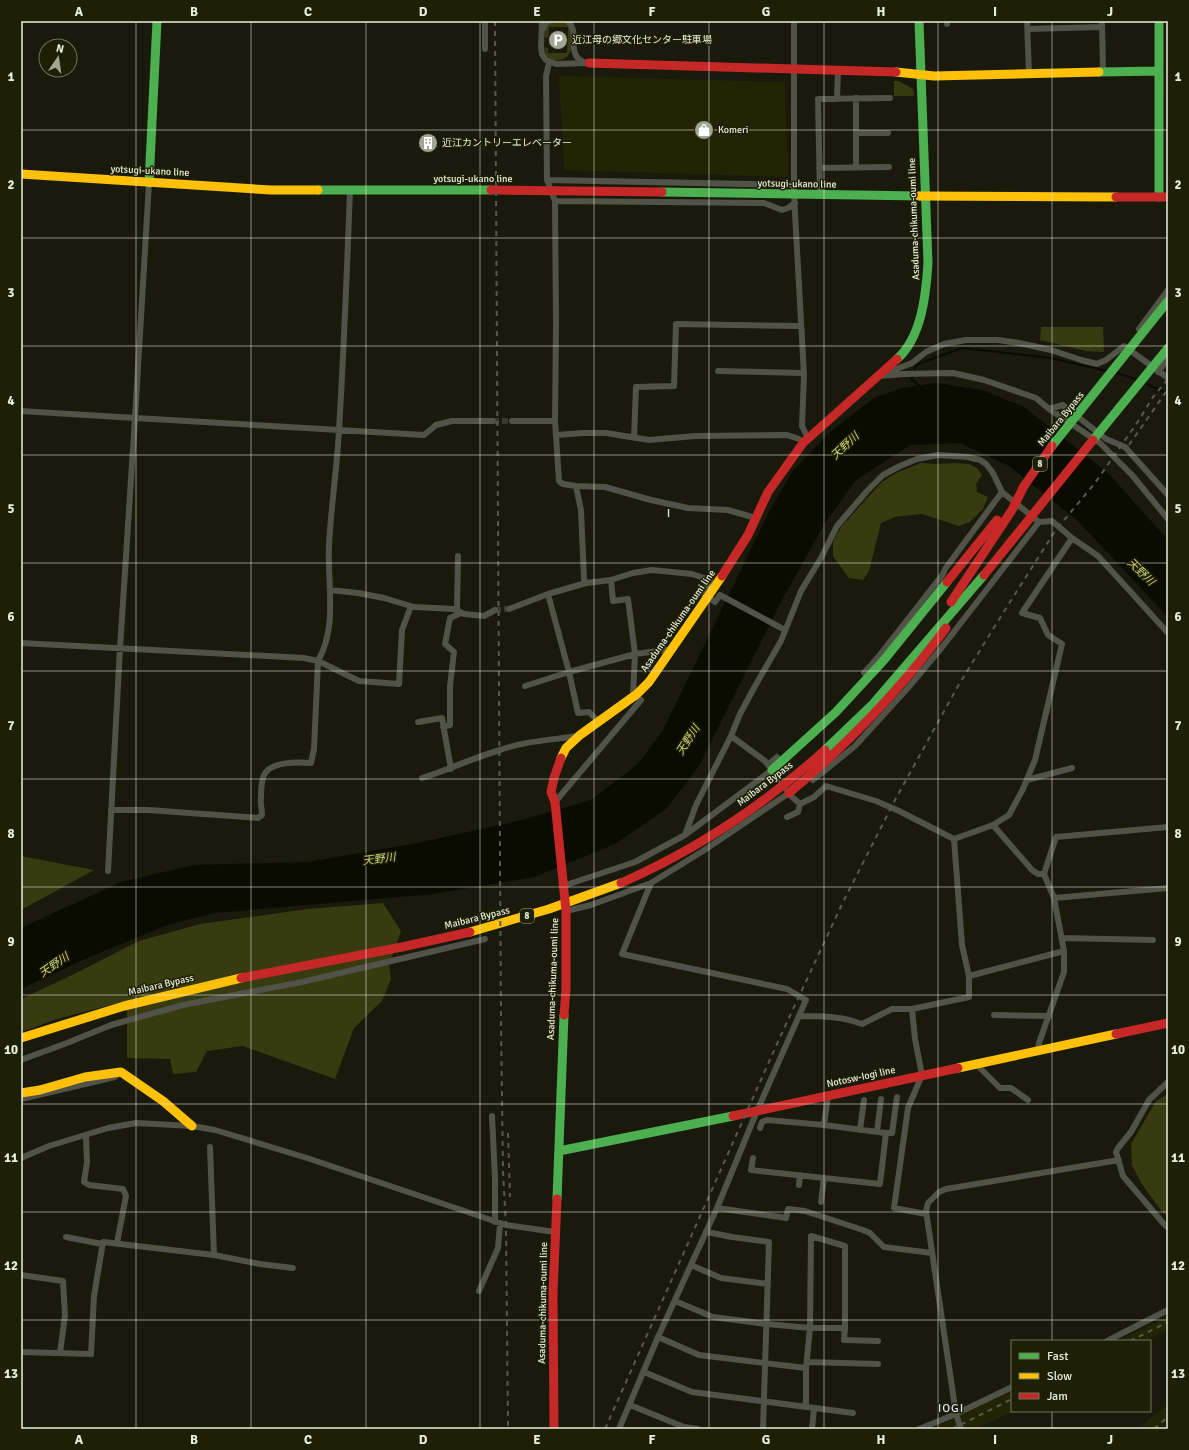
<svg xmlns="http://www.w3.org/2000/svg" width="1189" height="1450" font-family="Signika,'Noto Sans JP',sans-serif">
  <style>
    .built { fill: #232404 }
    .green { fill: #373b0f }
    .water { fill: #0a0b01 }
    .lines { fill: none; stroke-linecap: round; stroke-linejoin: round }
    .stream { stroke: #0a0b01; stroke-width: 2 }
    .street-tunnel { stroke: #383a2b; stroke-width: 6; stroke-dasharray: 6 3; stroke-linecap: butt }
    .street { stroke: #515348; stroke-width: 6 }
    .fast { stroke: #4caf50; stroke-width: 9 }
    .slow { stroke: #ffc107; stroke-width: 9 }
    .jam { stroke: #c62828; stroke-width: 9 }
    .rail { stroke: #595a4f; stroke-width: 2; stroke-dasharray: 5 5; stroke-linecap: butt }
    .grid { fill: none; stroke: #eaeddc; stroke-width: 1; stroke-opacity: 0.55 }
    .labels { text-anchor: middle; dominant-baseline: central; stroke-width: 3; stroke-linejoin: round; paint-order: stroke }
    .shield { fill: #1e2006; stroke: #adb09c; stroke-width: 1 }
    .shield-label { font-size: 9px; font-weight: bold; fill: #eaeddc }
    .poi-label { font-size: 10px; fill: #eaeddc; stroke: #1e2006; text-anchor: start }
    .street-label { font-size: 10px; fill: #eaeddc; stroke: #1e2006 }
    .water-label { font-size: 11px; font-style: italic; fill: #ccd577; stroke: #1e2006 }
    .quarter-label { font-size: 12px; letter-spacing: 1px; fill: #dedcf9; stroke: #1e2006 }
    .neatline { fill: none; stroke: #eaeddc; stroke-width: 1.5 }
    .grid-label { font-size: 13px; text-anchor: middle; font-weight: bold; fill: #eaeddc }
  </style>
  <rect width="100%" height="100%" fill="#191a0c"/>
  <path class="built" d="M1166 39H1168V101H1166Z
    M559 76 785 82 788 177 564 170Z
    M1168 1317V1329L1147 1341H1116Z
    M1012 1391V1411H1014L975 1429H932Z
    M1168 1404V1422L1160 1429H1138Z"/>
  <path class="green" d="M554 21C557 21 561 20 563 21 576 25 579 68 550 59 546 55 545 53 545 47L548 48V53H567L568 27H549L548 38 545 37 546 27Z
    M894 81H899L913 89 914 96H894Z
    M1041 327H1103L1104 352 1086 351 1040 340Z
    M921 463 940 464 955 463 969 464 977 468 982 475 976 484 977 492 988 497 983 509 970 522 959 526 922 514 895 517 881 523 869 571 863 580 849 578 833 556V542L841 527 882 482 896 473Z
    M21 856 94 870 21 910Z
    M383 903 401 931 389 965 391 979 382 1001 354 1028 335 1079 243 1046 207 1051 196 1072 173 1074 170 1059 127 1058V1001L60 1018 21 1032V999L72 975 139 941 200 924 308 909Z
    M1168 1094V1216L1163 1213 1141 1183 1132 1165 1131 1144 1156 1101Z"/>
  <path class="water" d="M937 383 982 390 1024 407 1109 474 1168 540V617L1078 521 1009 466 960 443 910 445 856 480 825 523 783 598 699 766 666 809 615 844 534 877 433 894 215 913 167 925 85 959 21 989V928L121 882 194 865 307 862 413 844 522 820 591 800 638 764 663 730 768 514 792 472 830 432 874 398 902 388Z"/>
  <g class="lines">
    <path class="stream" d="M1117 373 1138 380
      M1145 383 1168 394
      M921 387 911 379 916 365 962 348 1051 358 1107 371"/>
    <path class="street-tunnel" d="M493 421H512
      M495 610 509 609"/>
    <path class="street" d="M485 21V49
      M542 21 541 47 542 54 546 60 556 64 589 63
      M568 21C581 34 565 54 584 62
      M794 21V195L804 375 802 426 808 438
      M1027 21 1029 74
      M1102 21 1103 72
      M947 24V21
      M543 29 545 24 549 21
      M1028 29 1102 27
      M549 63 546 76 547 180 555 201 556 325 555 421 559 481 563 484 576 486 581 510 584 579 586 583 611 580 633 573 652 570 692 574 710 580 703 594 715 602 720 595 785 630
      M856 98V168
      M837 99 838 70
      M856 133H888
      M819 168 889 167
      M547 180 795 185
      M149 183 135 418 424 435 436 425 452 421H493
      M820 195 818 99 890 98
      M555 201 764 203 782 210 788 208 795 203
      M1139 329 1168 290
      M718 371 803 373
      M1158 372 1168 359
      M886 373 912 363 926 352 944 344 966 340H998L1019 343 1051 350 1081 360 1097 364 1106 360 1124 346 1168 378
      M879 376 903 374 953 373 984 380 1036 398 1049 409 1100 443 1132 475 1168 519
      M1049 409 1063 405 1106 439 1125 447 1168 495
      M21 411 135 418 120 648 108 871
      M512 421H555
      M557 435 583 433H606L649 440 695 436 787 435 799 439 803 443
      M634 438 636 387 674 386 676 324 801 326
      M576 486 605 487 651 500 688 508 728 510 756 518
      M330 590 358 593 384 598 414 607 454 609 464 614 484 616 495 610
      M548 594 569 672 578 713 589 712 599 722
      M509 609 548 594 586 583
      M457 611 458 556
      M21 643 304 658 318 661 359 681 399 684 402 630 411 606
      M864 673 879 656 943 574 945 569 1002 492
      M525 686 569 672 635 654 673 649
      M418 722 442 718 451 769
      M443 727 450 725V686L454 652 445 644 450 618 461 613
      M731 736 765 761 792 797 800 804
      M768 765 777 757
      M422 778C448 770 473 758 500 750 524 741 552 740 578 736
      M813 780 855 746 907 689 943 646 1039 522
      M1027 780 1072 768
      M555 802 641 700 633 695 635 654 628 599 613 601 611 580
      M111 810H148L258 818 262 815C262 809 260 803 261 797 261 791 262 780 264 775 271 761 298 762 311 763L314 749 318 661C338 626 327 583 329 545 331 507 337 468 339 430 344 350 347 270 350 190
      M787 817 798 812 800 804 814 797 826 786 876 801 899 811 954 839 993 825 1009 815 1023 789 1035 760 1062 644 1048 635 1040 618 1022 613 1072 538
      M993 825 1032 870 1038 874H1044
      M685 835 696 805 731 736 740 714 754 688 781 641 801 591 821 558 837 526 867 491 883 475 900 466 917 459 938 455 968 457 980 460 986 464 993 473 1002 492 1039 522 1052 521 1072 538 1098 556 1168 633
      M954 839 962 945 969 976
      M563 886 635 862 685 835 772 770
      M1054 898 1168 888
      M566 911 591 905 651 883 703 851 789 793
      M1062 938 1153 940
      M912 1009 969 997V976L1064 951
      M994 1015 1049 1016
      M799 1016C819 1016 842 1016 862 1024L892 1009H912L915 1039 922 1075 908 1108 894 1208 926 1214
      M1038 1050 1039 1043 1064 972V951L1054 898 1044 874 1056 837 1168 827
      M21 1060 67 1043 111 1025 183 1005 302 982 485 939
      M976 1064 1000 1088H1011L1028 1100
      M1168 1082 1149 1100 1131 1132 1118 1148 1116 1152 1123 1176 1163 1223 1168 1228
      M21 1099 115 1077 119 1073
      M492 1116 495 1178V1222
      M760 1128 762 1122 767 1120 824 1125 828 1096
      M860 1130 864 1100
      M877 1132 881 1099
      M886 1133H892L897 1097
      M86 1135 87 1162 84 1182 89 1185 123 1189 126 1196 117 1243
      M210 1147 214 1255
      M21 1158 49 1146 108 1128 136 1123 192 1126 215 1130 307 1158 506 1225 555 1232
      M753 1158 751 1170 824 1178
      M799 1185 800 1175
      M821 1202 824 1178 880 1184 886 1133 824 1125
      M717 1208 786 1218 788 1209 805 1211 863 1230 870 1233 884 1247 932 1253
      M707 1232 732 1237 769 1242 763 1429
      M66 1237 102 1244
      M691 1265 721 1278 768 1284
      M21 1275 63 1281 65 1315 60 1353
      M479 1291 498 1248 500 1224
      M675 1301 713 1317 767 1324 810 1328H845V1246L811 1236 810 1328 806 1368V1407
      M845 1328 844 1340 878 1341
      M658 1337 699 1355 806 1368
      M1107 1341 1168 1310
      M21 1352 91 1354 94 1296 103 1242 214 1255 260 1264 293 1268
      M807 1362 878 1364
      M644 1372 692 1392 853 1413
      M630 1405 684 1427 698 1429
      M619 1429 658 1337 717 1208 757 1111 806 1000 787 989 622 954 651 883
      M812 1429 814 1408
      M919 1429 956 1414 1012 1387
      M961 1429 956 1414 926 1211 928 1203 939 1192 946 1189 1119 1160"/>
    <path class="fast" d="M1159 21V197
      M1099 72 1159 71
      M149 183 157 21
      M318 190H491
      M662 192 920 196
      M897 359C922 337 926 294 928 263L919 21
      M1093 440 1168 348
      M1052 446 1168 301
      M825 750 873 704 984 575
      M772 770 836 712 884 660 947 582
      M559 1151 733 1116
      M557 1199 564 1015"/>
    <path class="slow" d="M896 72 934 76 1099 72
      M21 174 271 190H318
      M920 196 1116 197
      M561 758 566 748 580 735 637 694 649 682 722 576
      M470 932 549 909 621 883
      M21 1038 124 1006 241 978
      M958 1068 1116 1034
      M21 1093 40 1090 85 1077 121 1072 163 1101 192 1126"/>
    <path class="jam" d="M589 63 896 72
      M491 190 662 192
      M1116 197H1168
      M984 575 1093 440
      M722 576 748 535 768 492 803 443 897 359
      M947 582 997 520
      M951 602 1012 510 1024 486 1052 446
      M561 758 554 778 551 792 555 802 566 911V989L564 1015
      M789 793C848 744 900 690 946 628
      M621 883C696 850 764 805 825 750
      M241 978 402 947 470 932
      M1116 1034 1168 1023
      M733 1116 958 1068
      M554 1429 553 1293 557 1199"/>
    <path class="rail" d="M495 21 501 1022 503 1172 506 1225 508 1429
      M1129 445 1168 389
      M508 1133 510 1197
      M1130 1341 1168 1322
      M605 1429 781 1035 843 902 895 800 958 686 998 621 1055 531 1095 483 1139 420 1153 397 1168 379
      M952 1429 1012 1399
      M1154 1429 1168 1417"/>
  </g>
  <path class="grid" d="M136 21V1429M251 21V1429M366 21V1429M480 21V1429M594 21V1429M709 21V1429M824 21V1429M938 21V1429M1052 21V1341M21 130H1168M21 238H1168M21 346H1168M21 455H1168M21 563H1168M21 671H1168M21 779H1168M21 887H1168M21 995H1168M21 1104H1168M21 1212H1168M21 1320H1168M1052 1411V1429"/>
  <defs>
    <g id="parking-disc" transform="scale(1)"><circle r="9.5" fill="#a1a393" stroke="#1e2006"/><path d="M-3.5-5.5H1a3.5 3.5 0 0 1 0 7H-1V5.5H-3.5ZM-1-3.4V-.6H.8a1.4 1.4 0 0 0 0-2.8Z" fill="#fff"/></g>
    <g id="shop-disc" transform="scale(1)"><circle r="9.5" fill="#a1a393" stroke="#1e2006"/><path d="M-5-2.5h2.3a2.7 3.5 0 0 1 5.4 0H5L5.5 6h-11ZM-1.5-2.5h3a1.5 2.3 0 0 0-3 0Z" fill="#fff"/></g>
    <g id="building-disc" transform="scale(1)"><circle r="9.5" fill="#a1a393" stroke="#1e2006"/><path d="M-4-6H4V6H1V3H-1V6H-4ZM-2.5-4.3h1.7v1.8h-1.7ZM.8-4.3h1.7v1.8H.8ZM-2.5-1h1.7V.8h-1.7ZM.8-1h1.7V.8H.8Z" fill="#fff"/></g>
  </defs>
  <g fill-rule="evenodd">
    <use href="#parking-disc" x="558" y="40"/>
    <use href="#shop-disc" x="704" y="130"/>
    <use href="#building-disc" x="428" y="143"/>
  </g>
  <g class="labels">
    <g class="shield">
      <rect x="1033" y="457" width="14" height="14" rx="3"/>
      <rect x="520" y="909" width="14" height="14" rx="3"/>
    </g>
    <g class="shield-label">
      <text x="1040" y="464">8</text>
      <text x="527" y="916">8</text>
    </g>
    <g class="poi-label">
      <text x="572" y="40">近江母の郷文化センター駐車場</text>
      <text x="718" y="130">Komeri</text>
      <text x="442" y="143">近江カントリーエレベーター</text>
    </g>
    <g class="street-label">
      <text transform="translate(150 171) rotate(3)">yotsugi-ukano line</text>
      <text x="473" y="179">yotsugi-ukano line</text>
      <text transform="translate(797 184) rotate(1)">yotsugi-ukano line</text>
      <text transform="translate(914 219) rotate(-92)">Asaduma-chikuma-oumi line</text>
      <text transform="translate(1061 419) rotate(-51)">Maibara Bypass</text>
      <text transform="translate(678 621) rotate(-55)">Asaduma-chikuma-oumi line</text>
      <text transform="translate(765 784) rotate(-37)">Maibara Bypass</text>
      <text transform="translate(477 918) rotate(-14)">Maibara Bypass</text>
      <text transform="translate(553 979) rotate(-88)">Asaduma-chikuma-oumi line</text>
      <text transform="translate(161 985) rotate(-13)">Maibara Bypass</text>
      <text transform="translate(861 1077) rotate(-12)">Notosw-Iogi line</text>
      <text transform="translate(543 1303) rotate(-89)">Asaduma-chikuma-oumi line</text>
    </g>
    <g class="water-label">
      <text transform="translate(845 446) rotate(-43)">天野川</text>
      <text transform="translate(1141 572) rotate(44)">天野川</text>
      <text transform="translate(688 740) rotate(-57)">天野川</text>
      <text transform="translate(379 859) rotate(-7)">天野川</text>
      <text transform="translate(54 965) rotate(-34)">天野川</text>
    </g>
    <g class="quarter-label">
      <text x="669" y="513">I</text>
      <text x="951" y="1408">IOGI</text>
    </g>
  </g>
  <rect width="1189" height="1450" fill="none" stroke="#1e2006" stroke-width="44"/>
  <rect x="1011" y="1340" width="140" height="72" fill="#1e2006" stroke="#70725c"/>
  <rect x="1019" y="1353" width="20" height="6" fill="#4caf50" stroke="#70725c"/>
  <text x="1047" y="1360" font-size="12" fill="#eaeddc">Fast</text>
  <rect x="1019" y="1373" width="20" height="6" fill="#ffc107" stroke="#70725c"/>
  <text x="1047" y="1380" font-size="12" fill="#eaeddc">Slow</text>
  <rect x="1019" y="1393" width="20" height="6" fill="#c62828" stroke="#70725c"/>
  <text x="1047" y="1400" font-size="12" fill="#eaeddc">Jam</text>
  <g transform="translate(58 58) rotate(13)"><circle r="19" fill="#1e2006" stroke="#70725c"/>
  <path d="M0-3L7 15L0 10L-7 15Z" fill="#a1a393"/>
  <text y="-6" font-size="11" font-weight="bold" text-anchor="middle" fill="#eaeddc">N</text>
  </g>
  <rect x="22" y="22" width="1145" height="1406" class="neatline"/>
  <g class="grid-label">
    <text x="79" y="16">A</text>
    <text x="194" y="16">B</text>
    <text x="308" y="16">C</text>
    <text x="423" y="16">D</text>
    <text x="537" y="16">E</text>
    <text x="652" y="16">F</text>
    <text x="766" y="16">G</text>
    <text x="881" y="16">H</text>
    <text x="995" y="16">I</text>
    <text x="1110" y="16">J</text>
    <text x="11" y="81">1</text>
    <text x="1178" y="81">1</text>
    <text x="11" y="189">2</text>
    <text x="1178" y="189">2</text>
    <text x="11" y="297">3</text>
    <text x="1178" y="297">3</text>
    <text x="11" y="405">4</text>
    <text x="1178" y="405">4</text>
    <text x="11" y="513">5</text>
    <text x="1178" y="513">5</text>
    <text x="11" y="621">6</text>
    <text x="1178" y="621">6</text>
    <text x="11" y="730">7</text>
    <text x="1178" y="730">7</text>
    <text x="11" y="838">8</text>
    <text x="1178" y="838">8</text>
    <text x="11" y="946">9</text>
    <text x="1178" y="946">9</text>
    <text x="11" y="1054">10</text>
    <text x="1178" y="1054">10</text>
    <text x="11" y="1162">11</text>
    <text x="1178" y="1162">11</text>
    <text x="11" y="1270">12</text>
    <text x="1178" y="1270">12</text>
    <text x="11" y="1378">13</text>
    <text x="1178" y="1378">13</text>
    <text x="79" y="1444">A</text>
    <text x="194" y="1444">B</text>
    <text x="308" y="1444">C</text>
    <text x="423" y="1444">D</text>
    <text x="537" y="1444">E</text>
    <text x="652" y="1444">F</text>
    <text x="766" y="1444">G</text>
    <text x="881" y="1444">H</text>
    <text x="995" y="1444">I</text>
    <text x="1110" y="1444">J</text>
  </g>
</svg>
